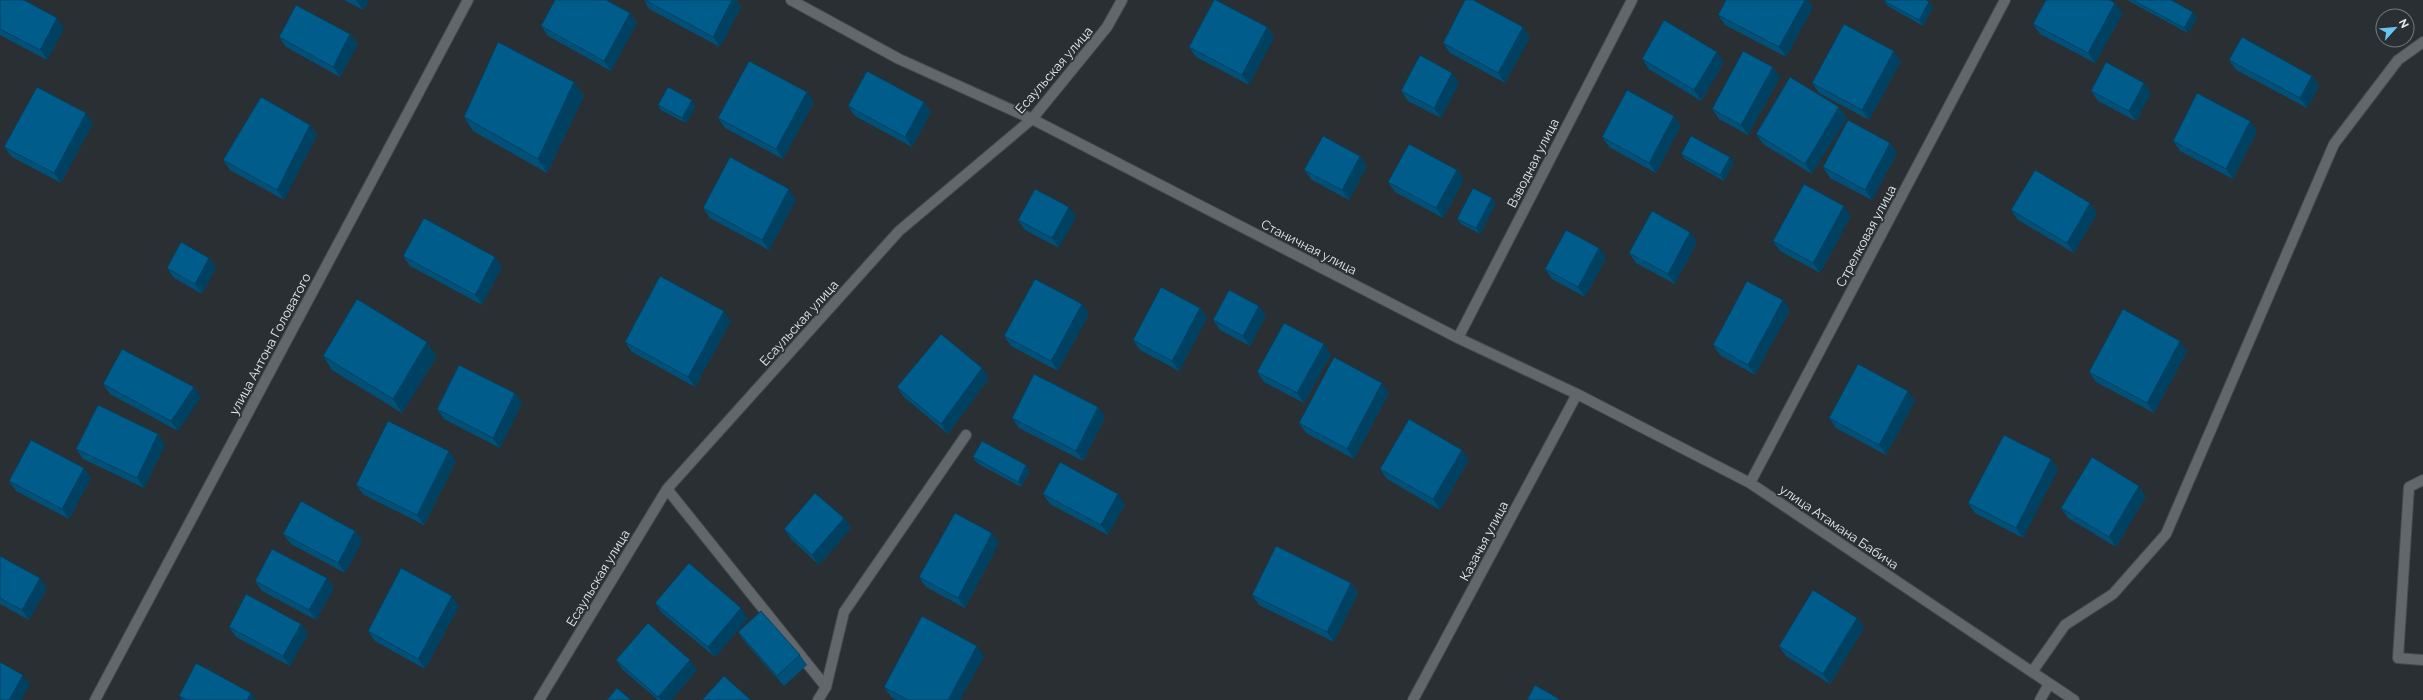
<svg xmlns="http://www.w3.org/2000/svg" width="2423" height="700" font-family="Raleway,sans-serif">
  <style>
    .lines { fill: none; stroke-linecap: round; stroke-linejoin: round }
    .minor-casing { stroke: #454a4d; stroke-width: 12 }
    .minor { stroke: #62676b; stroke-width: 10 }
    .wall { fill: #005078 }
    .shaded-wall { fill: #004161 }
    .building { fill: #005d8b; stroke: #004161 }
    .labels { text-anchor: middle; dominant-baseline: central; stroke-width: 3.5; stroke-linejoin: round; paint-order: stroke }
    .street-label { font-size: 13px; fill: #e8ebee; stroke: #2a2f33 }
  </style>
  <rect width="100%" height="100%" fill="#2a2f33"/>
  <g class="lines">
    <g class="minor-casing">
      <path id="minor" d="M791 0 899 59 1032 119 1458 338 1577 394 1750 483 2074 700
        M1458 338 1632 0
        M2423 480 2409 487 2398 658 2423 660
        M1750 483 2005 0
        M667 489 826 687
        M2032 672 2065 625 2113 594 2166 534 2334 144 2398 60 2423 42
        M95 700 468 0
        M539 700 667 489 899 231 1032 119 1107 27 1122 0
        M818 700 826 687 844 612 966 435
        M1413 700 1577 394
        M2040 700 2049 684"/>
    </g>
    <use href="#minor" class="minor"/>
  </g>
  <path class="wall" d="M0 0 64 28 47 60 0 35Z
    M344 0H369L363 10Z
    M644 0H736L741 7 720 47 649 9Z
    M2127 0H2171L2193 12 2197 18 2188 33Z
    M1884 1 1933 7 1923 26 1888 6Z
    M1813 7 1786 57 1725 25 1718 15Z
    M630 13 637 23 611 71 548 36 541 26Z
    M2123 13 2095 63 2040 34 2033 24Z
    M1267 27 1274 37 1249 85 1196 57 1189 47Z
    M350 34 358 44 340 77 286 47 279 37Z
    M1530 37 1505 83 1450 53 1443 43Z
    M1717 52 1724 62 1701 101 1649 69 1642 59Z
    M2229 60 2312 76 2319 86 2307 108 2236 70Z
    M1901 61 1869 120 1819 93 1812 83Z
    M1452 73 1459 83 1441 118 1408 101 1401 91Z
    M1780 77 1748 135 1719 119 1712 109Z
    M574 82 584 96 547 173 473 131 464 117Z
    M2091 91 2151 93 2136 121 2098 101Z
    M807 92 814 102 783 159 725 128 718 118Z
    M924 102 931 112 912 147 855 116 848 106Z
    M658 105 696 106 686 123 661 110Z
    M1674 116 1681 126 1656 173 1609 147 1602 137Z
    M1847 117 1812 174 1763 144 1756 134Z
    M2250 121 2257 131 2233 179 2180 151 2173 141Z
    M93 123 61 183 12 157 4 147Z
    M310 125 317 135 284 200 230 170 223 160Z
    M1890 143 1897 153 1872 200 1830 178 1823 167Z
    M1681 154 1734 162 1724 181 1685 159Z
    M1360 156 1367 166 1349 200 1312 180 1304 170Z
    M1457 170 1464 180 1443 218 1395 192 1388 182Z
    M796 200 769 250 710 218 703 208Z
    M1496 203 1480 234 1461 224 1457 219Z
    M2090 203 2097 213 2074 253 2018 220 2011 210Z
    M1851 216 1820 273 1780 251 1773 241Z
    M1076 217 1059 248 1025 230 1018 220Z
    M1690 232 1697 242 1675 284 1636 263 1629 253Z
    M1599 248 1606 258 1585 297 1552 279 1545 269Z
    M403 256 502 267 482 305 410 266Z
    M209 258 216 268 202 294 174 278 167 268Z
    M1082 304 1089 314 1058 371 1011 346 1004 336Z
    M1259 306 1266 316 1250 346 1220 330 1213 320Z
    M1200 308 1207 318 1179 371 1140 350 1133 340Z
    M1790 310 1755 375 1720 355 1713 345Z
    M731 321 695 387 632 352 625 342Z
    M2187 351 2154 413 2096 382 2089 372Z
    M1331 354 1304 403 1264 382 1257 372Z
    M323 356H437L402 413 332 370Z
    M989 378 948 434 904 397 897 387Z
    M103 384 201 397 178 431 110 394Z
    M1908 391 1915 401 1886 455 1836 428 1829 418Z
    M515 393 522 403 500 448 444 419 437 409Z
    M1389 393 1354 459 1306 433 1299 423Z
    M1098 407 1105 417 1083 461 1019 428 1012 418Z
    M158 434 165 445 144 488 83 459 76 449Z
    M1462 450 1469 460 1440 510 1387 479 1380 469Z
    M449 451 456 461 424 525 364 495 356 485Z
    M973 457 1030 470 1021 487 977 463Z
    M84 468 91 478 69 519 16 491 9 481Z
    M2058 469 2023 538 1975 513 1968 503Z
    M1043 494 1125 504 1108 535 1050 504Z
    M2146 496 2116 547 2068 518 2061 508Z
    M844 518 851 528 819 565 791 539 784 529Z
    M355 531 362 541 345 573 291 544 283 534Z
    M992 533 999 543 965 608 926 587 919 577Z
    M0 556 47 588 29 620 0 604Z
    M255 581 334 588 316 620 262 591Z
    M1351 583 1358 593 1334 642 1259 605 1252 595Z
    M655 603 748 618 715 657 662 613Z
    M459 606 425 669 375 641 368 631Z
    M1857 618 1864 628 1830 684 1786 656 1779 646Z
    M301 624 308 634 290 666 236 637 229 627Z
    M738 632 800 655 807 665 784 686 745 642Z
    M984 656 960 700H897L891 697 884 687Z
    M616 660H690L697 670 671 700H658L623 670Z
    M179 696 256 700H182Z"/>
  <path class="shaded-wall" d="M356 0H369L363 10Z
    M732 0H736L741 7 720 47 713 37Z
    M1805 0H1808L1813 7 1786 57 1779 47Z
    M1929 2 1933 7 1923 26 1919 20Z
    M2115 3 2123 13 2095 63 2088 53Z
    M2193 12 2197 18 2188 33 2184 28Z
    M630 13 637 23 611 71 604 61Z
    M57 18 64 28 47 60 40 50Z
    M1267 27 1274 37 1249 85 1242 75Z
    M1523 27 1530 37 1505 83 1498 73Z
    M350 34 358 44 340 77 333 67Z
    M1894 51 1901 61 1869 120 1862 110Z
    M1717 52 1724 62 1701 101 1694 90Z
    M1773 67 1780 77 1748 135 1741 125Z
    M1452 73 1459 83 1441 118 1434 108Z
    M2312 76 2319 86 2307 108 2300 98Z
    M574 82 584 96 547 173 538 159Z
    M2144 83 2151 93 2136 121 2129 111Z
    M807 92 814 102 783 159 776 149Z
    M692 100 696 106 686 123 682 118Z
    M924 102 931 112 912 147 905 137Z
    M1839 107 1847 117 1812 174 1805 164Z
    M86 113 93 123 61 183 54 173Z
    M1674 116 1681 126 1656 173 1649 163Z
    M2250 121 2257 131 2233 179 2226 169Z
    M310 125 317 135 284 200 277 190Z
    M1890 143 1897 153 1872 200 1865 190Z
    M1360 156 1367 166 1349 200 1342 190Z
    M1730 157 1734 162 1724 181 1720 175Z
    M1457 170 1464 180 1443 218 1436 208Z
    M789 189 796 200 769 250 762 240Z
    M1492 198 1496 203 1480 234 1476 228Z
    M2090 203 2097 213 2074 253 2067 243Z
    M1844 206 1851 216 1820 273 1813 263Z
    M1069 207 1076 217 1059 248 1052 238Z
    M1690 232 1697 242 1675 284 1668 274Z
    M1599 248 1606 258 1585 297 1578 287Z
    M495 257 502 267 482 305 475 295Z
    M209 258 216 268 202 294 195 284Z
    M1783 300 1790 310 1755 375 1748 365Z
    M1082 304 1089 314 1058 371 1051 361Z
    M1259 306 1266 316 1250 346 1243 336Z
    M1200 308 1207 318 1179 371 1172 361Z
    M724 311 731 321 695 387 688 377Z
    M2180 341 2187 351 2154 413 2147 403Z
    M427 342 437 356 402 413 393 399Z
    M1324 344 1331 354 1304 403 1297 393Z
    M982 368 989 378 948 434 941 424Z
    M1382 383 1389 393 1354 459 1347 449Z
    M194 387 201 397 178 431 171 421Z
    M1908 391 1915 401 1886 455 1879 445Z
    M515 393 522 403 500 448 493 438Z
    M1098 407 1105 417 1083 461 1076 451Z
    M158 434 165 445 144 488 137 478Z
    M1462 450 1469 460 1440 510 1433 499Z
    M449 451 456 461 424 525 417 515Z
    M2051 459 2058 469 2023 538 2016 528Z
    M1026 465 1030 470 1021 487 1018 482Z
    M84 468 91 478 69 519 62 509Z
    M2139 486 2146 496 2116 547 2109 537Z
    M1118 494 1125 504 1108 535 1101 525Z
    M844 518 851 528 819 565 812 555Z
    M355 531 362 541 345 573 338 563Z
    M992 533 999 543 965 608 958 598Z
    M40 578 47 588 29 620 22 610Z
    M327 578 334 588 316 620 309 610Z
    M1351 583 1358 593 1334 642 1327 632Z
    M452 596 459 606 425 669 418 659Z
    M741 608 748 618 715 657 708 647Z
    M1857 618 1864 628 1830 684 1823 674Z
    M301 624 308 634 290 666 283 656Z
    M977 646 984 656 960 700H948Z
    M690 660 697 670 671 700H661L658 697Z
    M23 675 30 685 21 700H9Z
    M251 693 256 700H247Z"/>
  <path class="building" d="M0 0H24L57 18 40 50 0 29Z
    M555 0H606L630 13 604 61 541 26Z
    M645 0H732L713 37Z
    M1214 0H1216L1267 27 1242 75 1189 47Z
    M1465 0H1473L1523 27 1498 73 1443 43Z
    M1726 0H1805L1779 47 1718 15Z
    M1885 0H1926L1929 2 1919 20 1884 1Z
    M2046 0H2109L2115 3 2088 53 2033 24Z
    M2133 0H2171L2193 12 2184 28Z
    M296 5 350 34 333 67 279 37Z
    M1664 20 1717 52 1694 90 1642 59Z
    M1844 24 1894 51 1862 110 1812 83Z
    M2242 37 2312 76 2300 98 2229 60Z
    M498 42 574 82 538 159 464 117Z
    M1743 51 1773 67 1741 125 1712 109Z
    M1420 55 1452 73 1434 108 1401 91Z
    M749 61 807 92 776 149 718 118Z
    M2106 62 2144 83 2129 111 2091 91Z
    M867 71 924 102 905 137 848 106Z
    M1790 77 1839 107 1805 164 1756 134Z
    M37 87 86 113 54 173 4 147Z
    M668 87 692 100 682 118 658 105Z
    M1627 90 1674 116 1649 163 1602 137Z
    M2197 93 2250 121 2226 169 2173 141Z
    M261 97 310 125 277 190 223 160Z
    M1848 120 1890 143 1865 190 1823 167Z
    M1323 136 1360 156 1342 190 1304 170Z
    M1691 136 1730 157 1720 175 1681 154Z
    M1409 144 1457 170 1436 208 1388 182Z
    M730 157 789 189 762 240 703 208Z
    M2035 170 2090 203 2067 243 2011 210Z
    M1804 184 1844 206 1813 263 1773 241Z
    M1473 188 1492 198 1476 228 1457 219Z
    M1035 189 1069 207 1052 238 1018 220Z
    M1652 211 1690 232 1668 274 1629 253Z
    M424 218 495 257 475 295 403 256Z
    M1566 230 1599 248 1578 287 1545 269Z
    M181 242 209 258 195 284 167 268Z
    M660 276 724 311 688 377 625 342Z
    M1035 279 1082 304 1051 361 1004 336Z
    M1747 281 1783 300 1748 365 1713 345Z
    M1161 287 1200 308 1172 361 1133 340Z
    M1229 290 1259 306 1243 336 1213 320Z
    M357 299 427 342 393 399 323 356Z
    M2123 309 2180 341 2147 403 2089 372Z
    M1284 323 1324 344 1297 393 1257 372Z
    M941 334 982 368 941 424 897 387Z
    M122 349 194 387 171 421 103 384Z
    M1334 357 1382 383 1347 449 1299 423Z
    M1858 364 1908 391 1879 445 1829 418Z
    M459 365 515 393 493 438 437 409Z
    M1034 374 1098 407 1076 451 1012 418Z
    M98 405 158 434 137 478 76 449Z
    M1409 419 1462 450 1433 499 1380 469Z
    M388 421 449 451 417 515 356 485Z
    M2004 435 2051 459 2016 528 1968 503Z
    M31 440 84 468 62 509 9 481Z
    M982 441 1026 465 1018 482 973 457Z
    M2092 457 2139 486 2109 537 2061 508Z
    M1060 462 1118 494 1101 525 1043 494Z
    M815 493 844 518 812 555 784 529Z
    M301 501 355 531 338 563 283 534Z
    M955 513 992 533 958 598 919 577Z
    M1276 546 1351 583 1327 632 1252 595Z
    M272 549 327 578 309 610 255 581Z
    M0 556 40 578 22 610 0 598Z
    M689 563 741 608 708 647 655 603Z
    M401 568 452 596 418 659 368 631Z
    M1813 590 1857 618 1823 674 1779 646Z
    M246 594 301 624 283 656 229 627Z
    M761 611 800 655 777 676 738 632Z
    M922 616 977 646 948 700H908L884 687Z
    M648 623 690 660 658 697 616 660Z
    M0 662 23 675 9 700H0Z
    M196 663 251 693 247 700H187L179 696Z
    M724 676 751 700H702Z
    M1535 685 1561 700H1527Z
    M617 688 631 700H607Z"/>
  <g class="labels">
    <g class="street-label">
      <text transform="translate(1054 70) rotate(-49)">Есаульская улица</text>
      <text transform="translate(1533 163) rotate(-63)">Взводная улица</text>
      <text transform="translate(1866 236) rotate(-62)">Стрелковая улица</text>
      <text transform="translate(1309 247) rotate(27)">Станичная улица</text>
      <text transform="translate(799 323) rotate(-48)">Есаульская улица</text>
      <text transform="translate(270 344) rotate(-62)">улица Антона Головатого</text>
      <text transform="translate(1839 527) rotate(34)">улица Атамана Бабича</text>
      <text transform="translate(1484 541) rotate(-62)">Казачья улица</text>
      <text transform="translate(598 578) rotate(-59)">Есаульская улица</text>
    </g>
  </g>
  <g transform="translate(2395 28) rotate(63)"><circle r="19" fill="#2a2f33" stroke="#767a7e"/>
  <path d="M0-3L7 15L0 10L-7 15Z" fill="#65c5ef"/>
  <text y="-6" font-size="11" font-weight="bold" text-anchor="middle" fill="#e8ebee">N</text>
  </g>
</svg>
